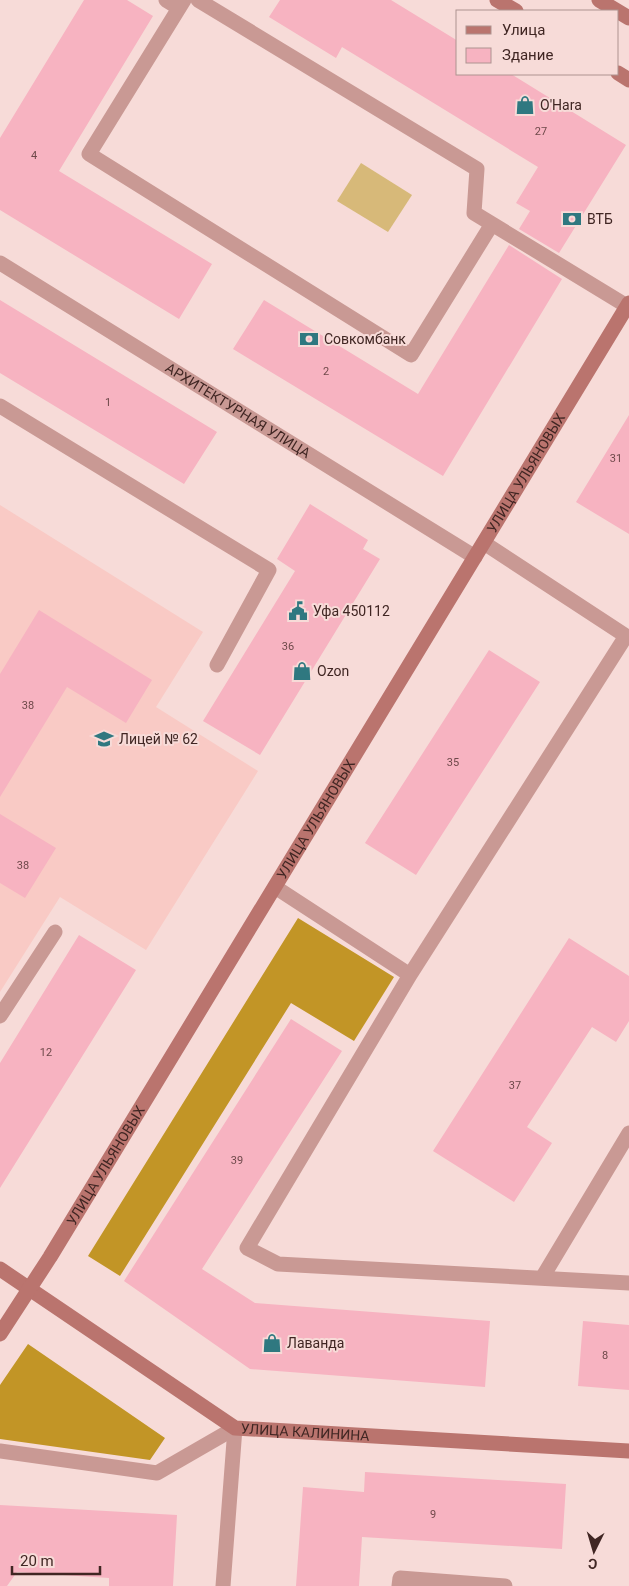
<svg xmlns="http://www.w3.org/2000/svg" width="629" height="1586" font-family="Roboto,sans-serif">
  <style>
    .built { fill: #f9cac5 }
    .green { fill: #d7b979 }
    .forest { fill: #c29526 }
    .building { fill: #f7b3c1 }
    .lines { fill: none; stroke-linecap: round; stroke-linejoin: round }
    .lane { stroke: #c99994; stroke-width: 15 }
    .street { stroke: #c99994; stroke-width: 15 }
    .secondary { stroke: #ba746e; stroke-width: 15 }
    .labels { text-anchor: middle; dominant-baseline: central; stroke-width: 4; stroke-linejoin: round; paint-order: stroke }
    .number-label { font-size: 11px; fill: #6e494a }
    .poi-label { font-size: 14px; fill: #402623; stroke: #f7dbd8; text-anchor: start }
    .street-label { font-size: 14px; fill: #402623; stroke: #f7dbd8 }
  </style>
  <rect width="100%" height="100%" fill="#f7dbd8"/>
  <path class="built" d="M0 505 203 632 156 707 258 771 146 950 60 897 0 992Z"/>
  <path class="green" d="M361 163 412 195 388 232 337 201Z"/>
  <path class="forest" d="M298 918 394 977 354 1041 291 1003 120 1276 88 1256Z
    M28 1344 165 1438 150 1460 0 1439V1385Z"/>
  <path class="building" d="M84 0H127L153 16 59 171 212 264 179 319 0 210V138Z
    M280 0H391L458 41V74H511L626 145 559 253 519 229 530 211 516 203 538 167 342 47 336 58 269 17Z
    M509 245 562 279 443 476 233 349 264 300 418 394Z
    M0 300 217 432 184 484 0 373Z
    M629 415V534L576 502Z
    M310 504 368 540 363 549 380 559 260 755 203 721 295 571 277 559Z
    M39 610 152 680 126 723 67 687 0 797V674Z
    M489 650 540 682 416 875 365 843Z
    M0 814 56 848 25 898 0 883Z
    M79 935 136 970 0 1188V1063Z
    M569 938 629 976V1021L616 1042 592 1027 527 1127 552 1143 514 1202 433 1151Z
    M291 1019 342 1051 202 1269 255 1303 490 1321 485 1387 250 1369 124 1281Z
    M583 1321 629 1325V1390L578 1386Z
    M365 1472 566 1484 562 1549 362 1537 359 1586H296L303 1487 364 1492Z
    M0 1505 177 1515 173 1586H109V1578L17 1572 7 1586H0Z"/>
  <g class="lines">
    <path class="lane" d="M166 0 179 8
      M184 0 89 154 411 355 492 224
      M198 0 477 169 474 213 627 306
      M0 406 269 570 217 665
      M275 887 410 975 626 636 484 543
      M410 975 247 1248 278 1264 629 1283
      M0 1016 55 932
      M542 1278 629 1133
      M0 1451 157 1473 235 1428
      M399 1586 400 1578 505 1586"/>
    <g class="street">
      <path id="s1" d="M0 263 475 557"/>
      <path d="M223 1586 235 1428"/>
    </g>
    <g class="secondary">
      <path d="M497 0 516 11"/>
      <path d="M599 0 629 18"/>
      <path d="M618 73 629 80"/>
      <path id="s2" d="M0 1269 235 1428 629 1451"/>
      <path id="s3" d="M0 1334 50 1257 629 303"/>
    </g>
  </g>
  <defs>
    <g id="shop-bare" transform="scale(1.5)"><path d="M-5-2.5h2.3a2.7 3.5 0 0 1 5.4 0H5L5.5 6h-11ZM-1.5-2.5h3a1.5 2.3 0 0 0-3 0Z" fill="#2f7880" stroke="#f7dbd8" stroke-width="2.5" paint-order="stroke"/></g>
    <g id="bank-bare" transform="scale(1.5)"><path d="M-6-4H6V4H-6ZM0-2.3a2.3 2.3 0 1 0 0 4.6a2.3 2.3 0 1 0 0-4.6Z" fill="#2f7880" stroke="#f7dbd8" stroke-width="2.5" paint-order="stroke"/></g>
    <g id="civic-bare" transform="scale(1.5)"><path d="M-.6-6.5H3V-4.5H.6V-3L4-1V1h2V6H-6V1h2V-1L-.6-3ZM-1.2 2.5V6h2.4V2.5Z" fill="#2f7880" stroke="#f7dbd8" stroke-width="2.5" paint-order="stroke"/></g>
    <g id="school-bare" transform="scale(1.5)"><path d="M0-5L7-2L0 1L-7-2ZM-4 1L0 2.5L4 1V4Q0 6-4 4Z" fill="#2f7880" stroke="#f7dbd8" stroke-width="2.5" paint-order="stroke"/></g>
  </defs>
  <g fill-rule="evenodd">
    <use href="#shop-bare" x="525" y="105"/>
    <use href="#bank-bare" x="572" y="219"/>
    <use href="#bank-bare" x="309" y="339"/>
    <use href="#civic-bare" x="298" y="611"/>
    <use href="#shop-bare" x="302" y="671"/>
    <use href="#school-bare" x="104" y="739"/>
    <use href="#shop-bare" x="272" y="1343"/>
  </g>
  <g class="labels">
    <g class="number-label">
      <text x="541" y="131">27</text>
      <text x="34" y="155">4</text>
      <text x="326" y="371">2</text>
      <text x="108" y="402">1</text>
      <text x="616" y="458">31</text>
      <text x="288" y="646">36</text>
      <text x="28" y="705">38</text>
      <text x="453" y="762">35</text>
      <text x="23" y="865">38</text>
      <text x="46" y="1052">12</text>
      <text x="515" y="1085">37</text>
      <text x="237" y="1160">39</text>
      <text x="605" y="1355">8</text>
      <text x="433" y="1514">9</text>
    </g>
    <g class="poi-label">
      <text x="540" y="105">O'Hara</text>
      <text x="587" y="219">ВТБ</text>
      <text x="324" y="339">Совкомбанк</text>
      <text x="313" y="611">Уфа 450112</text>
      <text x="317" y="671">Ozon</text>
      <text x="119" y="739">Лицей № 62</text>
      <text x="287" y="1343">Лаванда</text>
    </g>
    <g class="street-label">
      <text stroke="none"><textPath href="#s1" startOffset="280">АРХИТЕКТУРНАЯ УЛИЦА</textPath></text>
      <text stroke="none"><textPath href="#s3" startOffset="1009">УЛИЦА УЛЬЯНОВЫХ</textPath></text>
      <text stroke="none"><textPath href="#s3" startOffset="604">УЛИЦА УЛЬЯНОВЫХ</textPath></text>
      <text stroke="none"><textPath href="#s3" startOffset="199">УЛИЦА УЛЬЯНОВЫХ</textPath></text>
      <text stroke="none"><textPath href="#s2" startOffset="354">УЛИЦА КАЛИНИНА</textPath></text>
    </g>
  </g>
  <rect x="456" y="10" width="162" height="65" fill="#f7dbd8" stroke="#ae9390"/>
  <rect x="466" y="26" width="25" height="8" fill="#ba746e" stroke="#ae9390"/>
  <text x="502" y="35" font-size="15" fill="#402623">Улица</text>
  <rect x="466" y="48" width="25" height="15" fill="#f7b3c1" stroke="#ae9390"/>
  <text x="502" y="60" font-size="15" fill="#402623">Здание</text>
  <g transform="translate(594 1551) rotate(185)" stroke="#f7dbd8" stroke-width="4" paint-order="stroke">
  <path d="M0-4L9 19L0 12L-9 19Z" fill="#402623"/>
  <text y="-8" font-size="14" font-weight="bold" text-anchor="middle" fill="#402623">С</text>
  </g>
  <path d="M12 1566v8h88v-8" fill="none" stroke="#402623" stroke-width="2.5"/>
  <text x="20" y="1566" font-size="15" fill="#402623" stroke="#f7dbd8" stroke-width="4" paint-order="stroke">20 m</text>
</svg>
